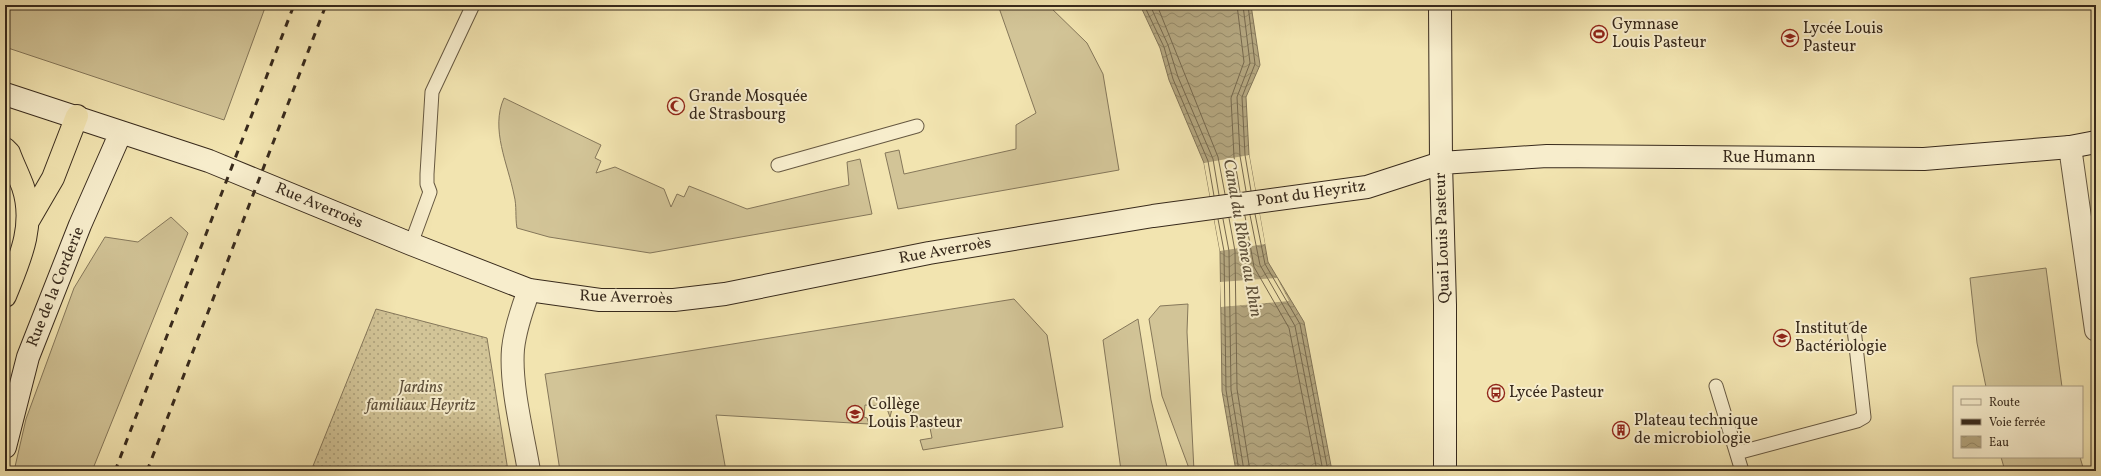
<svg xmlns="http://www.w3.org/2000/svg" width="2101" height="476" font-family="Vollkorn,serif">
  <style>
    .grass { fill: #d2c497; stroke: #85775a }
    .garden { fill: url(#garden-dots); stroke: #85775a }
    .water { fill: url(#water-waves); stroke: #827457 }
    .pier { fill: #f2e4b0 }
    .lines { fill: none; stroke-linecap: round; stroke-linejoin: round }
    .shore { stroke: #76684d; stroke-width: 1 }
    .lane-casing { stroke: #665841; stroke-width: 15 }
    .street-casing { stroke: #665841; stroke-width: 24 }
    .secondary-casing { stroke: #382a1c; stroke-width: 24 }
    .highway-casing { stroke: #382a1c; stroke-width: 24 }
    .lane { stroke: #f7edcc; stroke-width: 13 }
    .street { stroke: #f7edcc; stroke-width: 22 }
    .secondary { stroke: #f7edcc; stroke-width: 22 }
    .highway { stroke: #f2e4b0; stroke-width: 22 }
    .rail { stroke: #382a1c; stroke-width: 3; stroke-dasharray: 7 7; stroke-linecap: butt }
    .labels { text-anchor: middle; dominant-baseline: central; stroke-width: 4; stroke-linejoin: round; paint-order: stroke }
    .poi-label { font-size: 16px; fill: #382a1c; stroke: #f7edcc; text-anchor: start }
    .street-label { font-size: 16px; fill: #382a1c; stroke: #f7edcc }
    .park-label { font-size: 16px; font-style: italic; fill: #5e503b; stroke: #f7edcc }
    .water-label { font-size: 17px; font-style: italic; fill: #5d4f39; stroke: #f7edcc }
  </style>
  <defs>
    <pattern id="garden-dots" width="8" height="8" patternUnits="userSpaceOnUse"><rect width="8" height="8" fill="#d2c497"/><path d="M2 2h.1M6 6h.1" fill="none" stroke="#ab9f7a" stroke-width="1.8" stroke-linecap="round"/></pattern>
    <pattern id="water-waves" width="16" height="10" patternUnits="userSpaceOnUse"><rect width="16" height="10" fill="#b3a57e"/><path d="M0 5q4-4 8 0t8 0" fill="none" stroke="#938766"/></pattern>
  </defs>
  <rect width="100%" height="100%" fill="#f2e4b0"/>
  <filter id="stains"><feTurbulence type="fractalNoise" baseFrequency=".005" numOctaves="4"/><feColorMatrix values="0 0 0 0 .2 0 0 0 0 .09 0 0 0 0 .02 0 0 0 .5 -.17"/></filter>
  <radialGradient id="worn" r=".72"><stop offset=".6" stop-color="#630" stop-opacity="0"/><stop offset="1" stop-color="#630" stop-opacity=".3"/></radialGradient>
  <path class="grass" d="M5 5H266L224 120 5 47Z
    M998 5H1048L1087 43 1103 74 1119 170 898 209 885 153 899 150 904 174 1016 149V125L1036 113Z
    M504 98 601 145 595 158 601 161 596 173 615 167 664 189 671 207 677 194 684 197 689 186 747 209 849 185 847 162 860 159 872 214 650 253 549 237 517 228C515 217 517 206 514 195 508 164 490 129 504 98Z
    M171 217 188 233 92 471H14L26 419 74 288 105 237 138 242Z
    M2046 268 2062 387H1986L1977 343 1970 278Z
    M1014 299 1047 335 1063 427 923 450 920 440 932 438 930 428 910 426 913 411 894 401 890 417 886 406 865 405 864 417 867 418 869 424 716 415 726 471H560L545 374Z
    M1188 304 1187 332 1194 471H1190L1162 396 1149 319 1160 306Z
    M1138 319 1151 400 1168 471H1121L1120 463 1103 340Z
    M2001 457H2080L2084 471H2005Z"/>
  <path class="garden" d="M376 309 487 338 508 471H311Z"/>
  <path class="water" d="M1140 5H1251L1260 65 1246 97 1249 155 1268 262 1304 322 1332 471H1236L1222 391 1220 251 1204 163 1169 80 1160 48Z"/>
  <path class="pier" d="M1249 155 1265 244 1220 251 1204 163Z
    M1277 278 1289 301 1221 307 1220 282Z"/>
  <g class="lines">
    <path class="shore" d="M1144 5 1164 47 1173 79 1208 161 1214 196
      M1150 5 1168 45 1178 77 1213 159 1219 195
      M1157 5 1218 157 1225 194
      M1237 5 1244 62 1231 98 1234 157 1240 192
      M1243 5 1250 63 1237 97 1240 156 1246 191
      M1248 5 1255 64 1242 97 1245 155 1251 191
      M1255 214 1265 264 1300 324 1328 471
      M1250 215 1260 265 1295 326 1323 471
      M1245 216 1254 267 1289 328 1317 471
      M1229 218 1235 251 1237 389 1250 471
      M1218 219 1224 251 1226 390 1239 471
      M1223 219 1229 251 1231 390 1244 471"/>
    <g class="lane-casing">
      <path id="lane" d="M778 165 917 126
        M411 244 430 192 427 184V174L432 92 473 5
        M1716 386 1742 471
        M1737 453 1857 421 1864 417 1854 329"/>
    </g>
    <g class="street-casing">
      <path id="street" d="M2070 147 2096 330
        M529 290C522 309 515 329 513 349 510 385 523 435 529 471"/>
    </g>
    <g class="secondary-casing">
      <path id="secondary" d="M1440 5 1441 163 1445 305V471
        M5 94 209 161 411 244 529 290 600 300H674L725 294 929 253 1153 216 1367 187 1441 163 1547 156 1924 159 2070 147 2096 142
        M5 447 28 357 80 225 121 132"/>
    </g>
    <g class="highway-casing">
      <path id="highway" d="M5 149 9 153C13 164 19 176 23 187 36 226 19 261 5 296
        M28 221 53 178 77 116"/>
    </g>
    <use href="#lane" class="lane"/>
    <use href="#street" class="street"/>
    <use href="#secondary" class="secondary"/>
    <use href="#highway" class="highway"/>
    <path class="rail" d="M115 471 294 5
      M147 471 326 5"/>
  </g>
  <defs>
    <g id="stadium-ring" transform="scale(0.9)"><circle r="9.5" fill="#f7edcc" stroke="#8f2418" stroke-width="1.5"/><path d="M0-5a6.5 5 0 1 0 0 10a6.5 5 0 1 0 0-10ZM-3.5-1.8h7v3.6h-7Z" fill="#8f2418"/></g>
    <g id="school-ring" transform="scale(0.9)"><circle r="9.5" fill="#f7edcc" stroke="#8f2418" stroke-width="1.5"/><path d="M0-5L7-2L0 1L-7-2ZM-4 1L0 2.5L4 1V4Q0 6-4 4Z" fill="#8f2418"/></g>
    <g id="mosque-ring" transform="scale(0.9)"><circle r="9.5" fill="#f7edcc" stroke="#8f2418" stroke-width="1.5"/><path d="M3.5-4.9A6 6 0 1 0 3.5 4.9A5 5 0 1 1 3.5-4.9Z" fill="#8f2418"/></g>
    <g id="university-ring" transform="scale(0.9)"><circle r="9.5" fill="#f7edcc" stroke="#8f2418" stroke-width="1.5"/><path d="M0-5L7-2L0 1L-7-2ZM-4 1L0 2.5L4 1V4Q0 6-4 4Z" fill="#8f2418"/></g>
    <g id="bus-ring" transform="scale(0.9)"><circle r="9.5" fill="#f7edcc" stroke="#8f2418" stroke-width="1.5"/><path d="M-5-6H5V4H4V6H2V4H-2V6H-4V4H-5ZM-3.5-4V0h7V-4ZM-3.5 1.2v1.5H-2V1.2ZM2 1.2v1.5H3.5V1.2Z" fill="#8f2418"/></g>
    <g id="building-ring" transform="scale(0.9)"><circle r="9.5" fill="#f7edcc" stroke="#8f2418" stroke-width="1.5"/><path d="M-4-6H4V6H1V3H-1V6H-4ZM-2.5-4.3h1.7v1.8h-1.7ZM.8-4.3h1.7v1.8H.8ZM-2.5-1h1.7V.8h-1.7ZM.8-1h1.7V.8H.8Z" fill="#8f2418"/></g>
  </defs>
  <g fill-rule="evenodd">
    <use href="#stadium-ring" x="1599" y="34"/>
    <use href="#school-ring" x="1790" y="38"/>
    <use href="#mosque-ring" x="676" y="106"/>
    <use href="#university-ring" x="1782" y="338"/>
    <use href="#bus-ring" x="1496" y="393"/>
    <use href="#school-ring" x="855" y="414"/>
    <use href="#building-ring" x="1621" y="430"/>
  </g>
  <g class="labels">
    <g class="poi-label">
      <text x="1612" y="25">Gymnase<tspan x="1612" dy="18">Louis Pasteur</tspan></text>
      <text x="1803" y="29">Lycée Louis<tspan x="1803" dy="18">Pasteur</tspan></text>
      <text x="689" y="97">Grande Mosquée<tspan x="689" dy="18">de Strasbourg</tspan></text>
      <text x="1795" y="329">Institut de<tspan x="1795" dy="18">Bactériologie</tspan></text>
      <text x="1509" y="393">Lycée Pasteur</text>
      <text x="868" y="405">Collège<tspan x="868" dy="18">Louis Pasteur</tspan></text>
      <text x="1634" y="421">Plateau technique<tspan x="1634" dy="18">de microbiologie</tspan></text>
    </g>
    <g class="street-label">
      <text x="1769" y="158">Rue Humann</text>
      <text transform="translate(1311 194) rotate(-8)">Pont du Heyritz</text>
      <text transform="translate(319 206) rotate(23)">Rue Averroès</text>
      <text transform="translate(1443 238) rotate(-92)">Quai Louis Pasteur</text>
      <text transform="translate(945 251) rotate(-10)">Rue Averroès</text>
      <text transform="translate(56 287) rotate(-68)">Rue de la Corderie</text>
      <text transform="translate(626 298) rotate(2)">Rue Averroès</text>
    </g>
    <g class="park-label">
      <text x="421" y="388">Jardins<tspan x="421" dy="18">familiaux Heyritz</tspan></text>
    </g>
    <g class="water-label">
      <text transform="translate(1242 238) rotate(80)">Canal du Rhône au Rhin</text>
    </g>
  </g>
  <rect width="2101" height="476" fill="none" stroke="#f2e4b0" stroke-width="20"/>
  <rect x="6" y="6" width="2089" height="464" fill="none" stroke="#382a1c" stroke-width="2"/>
  <rect x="10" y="10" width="2081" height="456" fill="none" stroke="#382a1c"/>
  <rect x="1953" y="386" width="130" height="72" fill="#f7edcc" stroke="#ab9f86"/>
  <rect x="1961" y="399" width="20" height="6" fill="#f7edcc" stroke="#ab9f86"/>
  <text x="1989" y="406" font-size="12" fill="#382a1c">Route</text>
  <rect x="1961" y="419" width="20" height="6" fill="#382a1c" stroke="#ab9f86"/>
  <text x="1989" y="426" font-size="12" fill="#382a1c">Voie ferrée</text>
  <rect x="1961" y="436" width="20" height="12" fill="url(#water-waves)" stroke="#ab9f86"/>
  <text x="1989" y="446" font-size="12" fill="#382a1c">Eau</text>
  <rect width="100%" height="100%" filter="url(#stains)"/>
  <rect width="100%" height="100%" fill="url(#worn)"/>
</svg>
